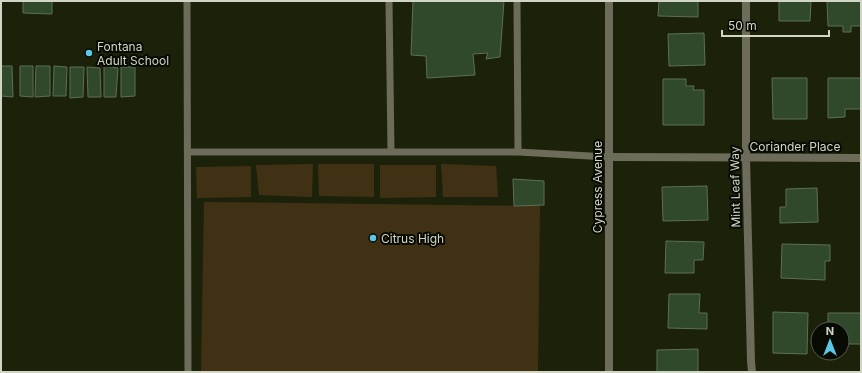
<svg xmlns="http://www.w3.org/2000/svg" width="862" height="373" font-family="Inter,sans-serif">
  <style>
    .green { fill: #403115 }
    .building { fill: #2f492a; stroke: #5c6f58 }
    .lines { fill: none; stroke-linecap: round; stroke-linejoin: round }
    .service { stroke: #6d6b59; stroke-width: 7 }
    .minor { stroke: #6d6b59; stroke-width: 8 }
    .tertiary { stroke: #6d6b59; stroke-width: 8 }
    .poi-dot { fill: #5bc8e7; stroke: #080b03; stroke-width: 1.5 }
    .labels { text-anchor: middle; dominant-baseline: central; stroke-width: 4; stroke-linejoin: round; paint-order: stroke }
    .poi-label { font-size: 12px; fill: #d0d5c6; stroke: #080b03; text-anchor: start }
    .street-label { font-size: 12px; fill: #d0d5c6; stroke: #080b03 }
  </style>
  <rect width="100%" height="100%" fill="#1c220a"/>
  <path class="green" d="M313 164 312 197 259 195 256 165Z
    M318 164H374V197L319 196Z
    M441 164 496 166 498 197H443Z
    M380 165H436V197L380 198Z
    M251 166V197L197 198 196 167Z
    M204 202 540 206 538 372H201Z"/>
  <path class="building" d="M23 1H52V14L23 13Z
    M413 1H504L500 57 486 59 488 53 473 54 475 75 427 78 426 56 411 55Z
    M659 1H698V17L658 16Z
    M779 1H811L810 21H779Z
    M827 1H861V26H851V32H843V26H828Z
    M704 33 705 65 669 66 668 34Z
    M1 66H12L13 97 1 96Z
    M20 66H33V97L20 96Z
    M36 66H50V96L35 97Z
    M54 66 67 67 66 96H53Z
    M104 66 118 68 116 97H104Z
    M70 67H84L83 97 70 98Z
    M87 67 100 68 101 97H88Z
    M121 67H135V96L121 97Z
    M772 78H807V119H773Z
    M828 78H861V109H845V117L828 118Z
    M663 79H686V86H694L693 90H704V125H663Z
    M513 179 544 181V205L514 206Z
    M707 186 708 220 663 221 662 187Z
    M817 188 818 222 780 223V207H786V189Z
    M666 241 704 242 703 260H694V273H665Z
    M782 244 830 245V261H825V280L781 278Z
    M669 294H700L699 313H707V329L668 328Z
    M773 312 808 313 807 354 773 353Z
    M828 313H861V344H844V351H842V329H828Z
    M698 349V372H657V350Z"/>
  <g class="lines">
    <path class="service" d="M187 1 188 372
      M389 1 391 152
      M517 1 518 152
      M188 152H518L608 157"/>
    <path class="minor" d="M746 1V158L751 361 752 372
      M608 157 861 158"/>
    <path class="tertiary" d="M609 1V372"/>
  </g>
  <g class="poi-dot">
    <circle cx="89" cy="53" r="4"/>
    <circle cx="373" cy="238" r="4"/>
  </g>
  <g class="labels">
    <g class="poi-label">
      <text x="97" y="46">Fontana<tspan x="97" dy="14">Adult School</tspan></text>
      <text x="381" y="238">Citrus High</text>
    </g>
    <g class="street-label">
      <text x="795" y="146">Coriander Place</text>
      <text transform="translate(597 187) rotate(-90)">Cypress Avenue</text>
      <text transform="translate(735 187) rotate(-91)">Mint Leaf Way</text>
    </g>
  </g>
  <rect width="862" height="373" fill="none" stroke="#d0d5c6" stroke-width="4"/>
  <g transform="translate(830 341)"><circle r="19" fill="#080b03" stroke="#585c51"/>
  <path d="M0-3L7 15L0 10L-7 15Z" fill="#5bc8e7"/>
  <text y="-6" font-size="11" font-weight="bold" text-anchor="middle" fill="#d0d5c6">N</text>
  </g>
  <path d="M722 30v6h107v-6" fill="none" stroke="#d0d5c6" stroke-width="2"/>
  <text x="728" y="30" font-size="12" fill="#d0d5c6" stroke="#080b03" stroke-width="3" paint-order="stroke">50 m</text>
</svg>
